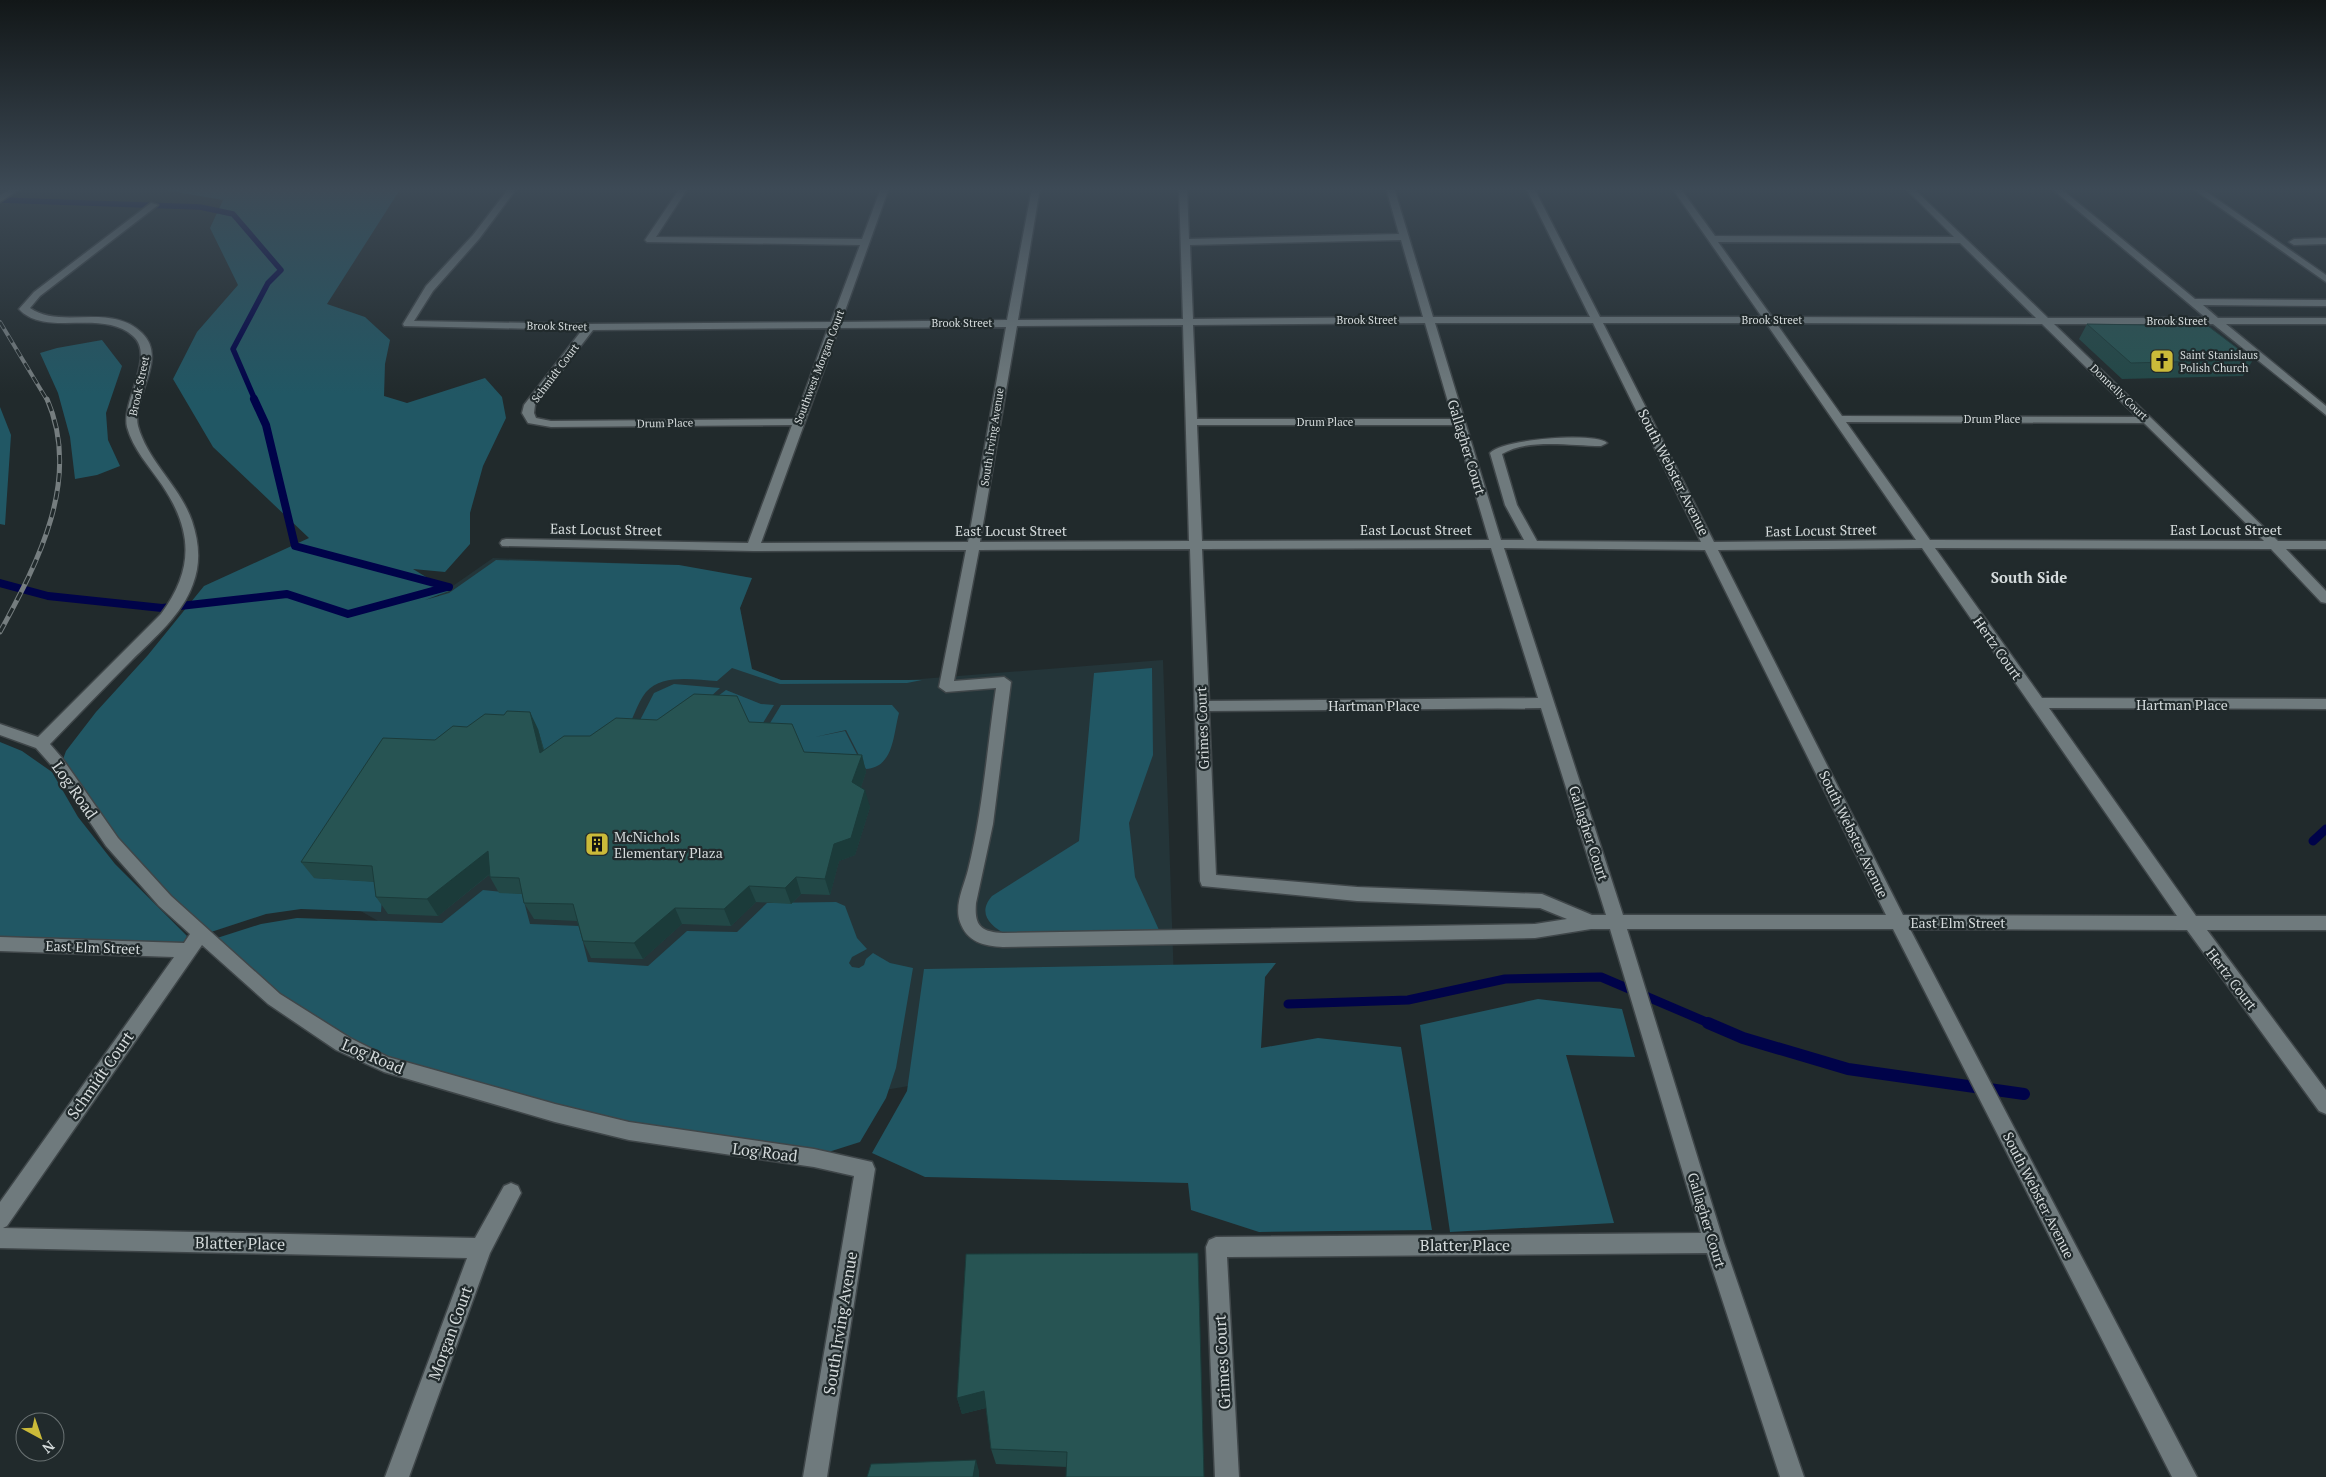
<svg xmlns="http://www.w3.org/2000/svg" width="2326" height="1477" font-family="'PT Serif',serif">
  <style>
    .built { fill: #243539 }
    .green { fill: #215764 }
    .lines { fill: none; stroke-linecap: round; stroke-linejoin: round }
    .stream-far3 { stroke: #000349; stroke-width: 5.5 }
    .stream-far2 { stroke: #000349; stroke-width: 8 }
    .stream-far1 { stroke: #000349; stroke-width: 9 }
    .stream { stroke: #000349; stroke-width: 12 }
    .minor-casing { stroke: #3f4649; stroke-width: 3 }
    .minor { fill: #6f7a7d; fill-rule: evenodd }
    .rail-far1-casing { stroke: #757d7f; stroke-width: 4 }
    .rail-casing { stroke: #757d7f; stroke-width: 5 }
    .rail-far1 { stroke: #212a2c; stroke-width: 2.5; stroke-dasharray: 8; stroke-linecap: butt }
    .rail { stroke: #212a2c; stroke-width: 3; stroke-dasharray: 9; stroke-linecap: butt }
    .wall { fill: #224847 }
    .shaded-wall { fill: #1b3b3a }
    .building { fill: #275453; stroke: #1b3b3a }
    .labels { text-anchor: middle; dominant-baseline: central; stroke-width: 4.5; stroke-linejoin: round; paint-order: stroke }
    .far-street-label { font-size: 11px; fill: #d5dbdc; stroke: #212a2c }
    .far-poi-label { font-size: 11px; fill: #d5dbdc; stroke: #212a2c; text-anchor: start }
    .street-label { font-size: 14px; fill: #d5dbdc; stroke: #212a2c }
    .poi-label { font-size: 14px; fill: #d5dbdc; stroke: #212a2c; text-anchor: start }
    .neighbourhood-label { font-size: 15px; font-weight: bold; fill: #d5dbdc; stroke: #212a2c }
    .near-street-label { font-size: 16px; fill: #d5dbdc; stroke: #212a2c }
  </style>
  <rect width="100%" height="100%" fill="#212a2c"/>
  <path class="built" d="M493 558 666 565 752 578 740 608 751 669 781 680H908L1163 660 1176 1041 885 1090 443 958 280 865 153 755 404 620Z"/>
  <path class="green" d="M153 188H401L327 304 365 317 390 340 385 364 384 396 407 403 485 378 502 397 506 418 483 466 470 513V544L445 572 413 569 449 591 425 600 449 593 496 560 679 565 752 578 740 608 752 669 781 680H922L907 683 780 684 732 668 717 681C695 680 663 673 646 692 637 703 632 722 625 734L547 760 539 733 314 878 383 882 381 912 301 909 266 914 208 933 134 861 62 762 66 751 96 712 148 655 204 586 309 538 213 447 173 379 197 332 238 285 210 228 223 200Z
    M102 340 122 366 106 413 108 440 120 466 97 475 75 479 70 437 58 393 40 353 57 348Z
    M0 407 11 435 5 525 0 524Z
    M1152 668 1153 755 1129 823 1135 877 1159 930 1006 934C990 926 977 913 992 896L1079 841 1094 673Z
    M674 684 720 688 708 699 635 730 654 693Z
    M726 690 761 704 774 705 758 731 718 696Z
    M781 705H892L899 713C893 735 894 767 866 769L846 730 815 737 845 731 865 770 811 768 767 728Z
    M0 742 22 751 52 772 78 817 115 864 187 936 183 944 0 938Z
    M483 890 522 894 530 924 579 926 588 962 648 966 687 931 737 932 767 903 836 902 845 906 857 938 867 949 852 957 849 963 852 967 859 968 864 965 866 959 873 953 890 963 913 968 896 1068 886 1098 860 1142 819 1155 617 1123 388 1060 280 999 217 938 261 924 297 918 442 923Z
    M1276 963 1265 977 1261 1048 1318 1038 1401 1047 1432 1230 1259 1232 1191 1210 1188 1183 925 1177 872 1153 907 1091 924 969Z
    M1538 999 1622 1009 1635 1057 1566 1055 1614 1223 1450 1232 1420 1025Z"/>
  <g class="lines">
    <path class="stream-far3" d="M0 200 200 207 233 214 281 270 268 283 233 349 255 400"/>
    <path class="stream-far2" d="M254 399 266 425 295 546 449 587
      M0 583 48 596 162 608 287 594 348 614 447 587"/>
    <path class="stream-far1" d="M2313 841 2326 829
      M1288 1004 1408 1000 1505 979 1601 977 1711 1024"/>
    <path class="stream" d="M1708 1023 1743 1038 1848 1069 2024 1094"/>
    <g class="minor-casing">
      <path id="minor" d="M13 188H22L0 202V195Z
        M509 188H517L479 239 433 291 414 321 590 324 831 322 860 245 647 242 645 240 680 188H688L656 237 862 239 881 188H889L841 322 1007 320 1032 188H1040L1018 320 1183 319 1179 188H1187L1189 239 1399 234 1386 188H1394L1433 317H1590L1526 188H1534L1600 317H1762L1672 188H1680L1715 236 1954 237 1905 188H1913L2048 318H2206L2051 188H2060L2195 299 2326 300V306L2203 305 2218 318H2326V324H2226L2326 406V415L2213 324H2054L2278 541H2326V549H2286L2326 591V603L2321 602 2271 549 1935 548 2042 698 2326 699V709L2049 708 2196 916H2326V930H2207L2326 1090V1114L2319 1111 2187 930 1910 929 2197 1477H2172L1893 929H1627L1724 1243 1804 1477H1780L1707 1253 1227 1257 1239 1477H1215L1206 1247 1209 1240 1216 1237 1701 1233 1610 929H1591L1535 938 1003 947C984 946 967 942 960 922 954 905 964 886 968 870 983 810 987 748 996 688L946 692 939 687 966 550 753 551 502 546 500 543 502 540 506 539 748 543 792 425 551 427 528 423 522 413 524 405 582 330 404 326 403 324 426 286 473 235ZM1401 240 1423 317 1193 319 1190 245ZM1718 242 1960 243 2036 318 1772 317ZM1425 323 1453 419H1197L1193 325ZM1435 323H1593L1701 542 1537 541 1517 505 1502 454C1529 438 1571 446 1601 446L1607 443C1596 432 1502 439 1490 453L1505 505 1524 540H1501ZM1603 323H1766L1916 540 1714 542ZM1776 323 2042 324 2137 417 1842 416ZM1183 325 1189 541 980 542 1017 326ZM1006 327 968 542 761 543 839 328ZM828 328 795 419 551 421 536 418 534 413 535 405 593 330ZM1846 422 2144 423 2264 541 1930 540ZM1197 425H1455L1489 540 1202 541ZM1491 548 1538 698 1209 701 1202 549ZM1504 548 1705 550 1886 915H1623ZM1922 548 2177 916 1903 915 1718 550ZM1190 549 1200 881 1202 886 1357 901 1540 908 1567 919 1535 924 1003 933C981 932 974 926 976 903L993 824 1011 682 1004 677 954 681 979 550ZM1541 708 1606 915H1592L1542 894 1357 887 1216 875 1209 711Z
        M2192 188H2201L2326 275V282Z
        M151 203 158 205 40 296 30 308C61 330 110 302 142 333 169 359 131 397 138 426 148 462 180 486 192 521 199 542 201 563 193 584 182 615 154 638 132 660 104 688 77 716 50 744L62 758 118 838 171 896 280 994 350 1038 388 1057 555 1104 629 1122 814 1149 872 1162 875 1169 827 1477H803L854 1176 814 1167 629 1140 555 1122 384 1072 336 1050 268 1004 202 945 7 1226 3 1228 475 1238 504 1186 511 1183 518 1186 521 1193 490 1253 409 1477H385L467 1258 0 1248V1202L174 957 0 951V937L184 943 190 934 159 906 106 846 52 766 36 748 0 735V724L38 737 161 614C194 569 193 531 162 485 149 466 133 449 127 427 121 402 156 356 133 336 102 308 45 338 19 309L34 292Z
        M2326 238V244L2294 245 2289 242 2294 239Z"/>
    </g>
    <use href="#minor" class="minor"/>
    <g class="rail-far1-casing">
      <path id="rail-far1" d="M0 322 47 400"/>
    </g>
    <g class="rail-casing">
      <path id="rail" d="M0 632C38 562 82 479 47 399"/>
    </g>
    <use href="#rail-far1" class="rail-far1"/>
    <use href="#rail" class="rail"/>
  </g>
  <path class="wall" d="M2087 324 2253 360 2243 376 2122 379 2079 339Z
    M657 720 749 722 804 752 862 755 866 772 861 787 870 807 855 855 839 861 830 895 801 894 791 904 756 902 731 926 682 924 643 959 591 958 583 941 577 921 534 919 524 903 522 894 499 893 490 877 489 875 438 916 388 914 376 897 374 882 314 878 301 862 435 740 538 729 544 750 590 736Z
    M1198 1253 1067 1467 996 1464 991 1449 986 1408 962 1414 957 1398Z"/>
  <path class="shaded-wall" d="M530 712 538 729 548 770 540 753Z
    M862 755 866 772 857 799 852 782Z
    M865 790 870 807 855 855 839 861 830 895 825 879 834 844Z
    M488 851 497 868 438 916 427 899Z
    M796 877 801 894 791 904 785 888Z
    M749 886 756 902 731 926 724 909Z
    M675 908 682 924 643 959 634 943Z
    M984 1391 989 1407 962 1414 957 1398Z
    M976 1460 979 1471V1477H973Z"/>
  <path class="building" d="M2087 324 2208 326 2253 360 2131 363Z
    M694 694 737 696 749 722 792 724 804 752 862 755 852 782 865 790 851 838 834 844 825 879 796 877 785 888 749 886 724 909 675 908 634 943 583 941 573 904 524 903 519 878 490 877 488 851 427 899 376 897 372 866 301 862 383 738 435 740 453 726 467 727 485 714 504 715 507 711 530 712 540 753 564 736H590L616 718 657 720Z
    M1198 1253 1204 1477H1066L1067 1452 991 1449 984 1391 957 1398 966 1254Z
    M976 1460 973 1477H867L871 1464Z"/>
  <linearGradient id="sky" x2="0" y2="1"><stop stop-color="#121718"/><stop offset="0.48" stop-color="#3d4a56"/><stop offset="1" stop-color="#3d4a56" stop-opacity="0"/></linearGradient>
  <rect width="2326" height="394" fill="url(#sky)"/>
  <defs>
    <g id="church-square" transform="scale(1.25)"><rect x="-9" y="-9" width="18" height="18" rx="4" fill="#cbba39" stroke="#212a2c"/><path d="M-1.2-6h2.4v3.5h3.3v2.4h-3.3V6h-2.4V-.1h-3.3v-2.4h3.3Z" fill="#111"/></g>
    <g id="building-square" transform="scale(1.25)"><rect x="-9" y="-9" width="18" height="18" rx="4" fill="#cbba39" stroke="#212a2c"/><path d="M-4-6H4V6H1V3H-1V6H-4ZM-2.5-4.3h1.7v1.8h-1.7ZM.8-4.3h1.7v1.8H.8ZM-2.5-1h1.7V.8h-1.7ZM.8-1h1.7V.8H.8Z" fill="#111"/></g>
  </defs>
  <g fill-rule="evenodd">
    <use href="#church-square" x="2162" y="361"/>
    <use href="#building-square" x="597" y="844"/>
  </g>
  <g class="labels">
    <g class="far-street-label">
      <text x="1367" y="320">Brook Street</text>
      <text x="1772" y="320">Brook Street</text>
      <text x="2177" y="321">Brook Street</text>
      <text x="962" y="323">Brook Street</text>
      <text transform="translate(557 326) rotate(1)">Brook Street</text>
      <text transform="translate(819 367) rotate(-69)">Southwest Morgan Court</text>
      <text transform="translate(555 373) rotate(-53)">Schmidt Court</text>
      <text transform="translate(139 386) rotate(-78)">Brook Street</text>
      <text transform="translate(2119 392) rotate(44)">Donnelly Court</text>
      <text x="1992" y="419">Drum Place</text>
      <text x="1325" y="422">Drum Place</text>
      <text transform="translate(665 423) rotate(-1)">Drum Place</text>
      <text transform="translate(992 437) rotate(-81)">South Irving Avenue</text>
    </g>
    <g class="far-poi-label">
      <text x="2180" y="355">Saint Stanislaus<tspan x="2180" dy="13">Polish Church</tspan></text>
    </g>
    <g class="street-label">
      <text transform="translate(1467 447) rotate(73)">Gallagher Court</text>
      <text transform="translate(1674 472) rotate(63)">South Webster Avenue</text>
      <text transform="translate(606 529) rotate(1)">East Locust Street</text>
      <text x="1416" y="529">East Locust Street</text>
      <text x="2226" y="529">East Locust Street</text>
      <text x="1011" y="530">East Locust Street</text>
      <text transform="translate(1821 530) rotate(-1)">East Locust Street</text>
      <text transform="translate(1998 648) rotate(55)">Hertz Court</text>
      <text x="2182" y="704">Hartman Place</text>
      <text x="1374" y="705">Hartman Place</text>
      <text transform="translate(1202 728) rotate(-92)">Grimes Court</text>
      <text transform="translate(1589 833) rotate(72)">Gallagher Court</text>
      <text transform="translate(1854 834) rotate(64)">South Webster Avenue</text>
      <text x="1958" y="922">East Elm Street</text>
      <text transform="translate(93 947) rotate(2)">East Elm Street</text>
      <text transform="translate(2232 979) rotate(53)">Hertz Court</text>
      <text transform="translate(2039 1195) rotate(63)">South Webster Avenue</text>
      <text transform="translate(1707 1220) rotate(73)">Gallagher Court</text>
    </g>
    <g class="poi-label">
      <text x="614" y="836">McNichols<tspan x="614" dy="16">Elementary Plaza</tspan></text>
    </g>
    <g class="neighbourhood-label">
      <text x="2029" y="577">South Side</text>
    </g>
    <g class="near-street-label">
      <text transform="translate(75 790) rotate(55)">Log Road</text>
      <text transform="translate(373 1056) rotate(23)">Log Road</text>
      <text transform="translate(100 1075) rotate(-55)">Schmidt Court</text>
      <text transform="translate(765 1152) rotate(7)">Log Road</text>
      <text transform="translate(240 1243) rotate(1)">Blatter Place</text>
      <text x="1465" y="1245">Blatter Place</text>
      <text transform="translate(840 1323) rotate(-81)">South Irving Avenue</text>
      <text transform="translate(450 1333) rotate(-70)">Morgan Court</text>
      <text transform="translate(1222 1362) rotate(-93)">Grimes Court</text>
    </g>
  </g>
  <g transform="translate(40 1437) rotate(140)"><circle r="24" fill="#212a2c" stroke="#697172"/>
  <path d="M0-4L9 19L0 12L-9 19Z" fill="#cbba39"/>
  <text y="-8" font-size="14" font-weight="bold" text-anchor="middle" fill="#d5dbdc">N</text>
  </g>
</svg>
